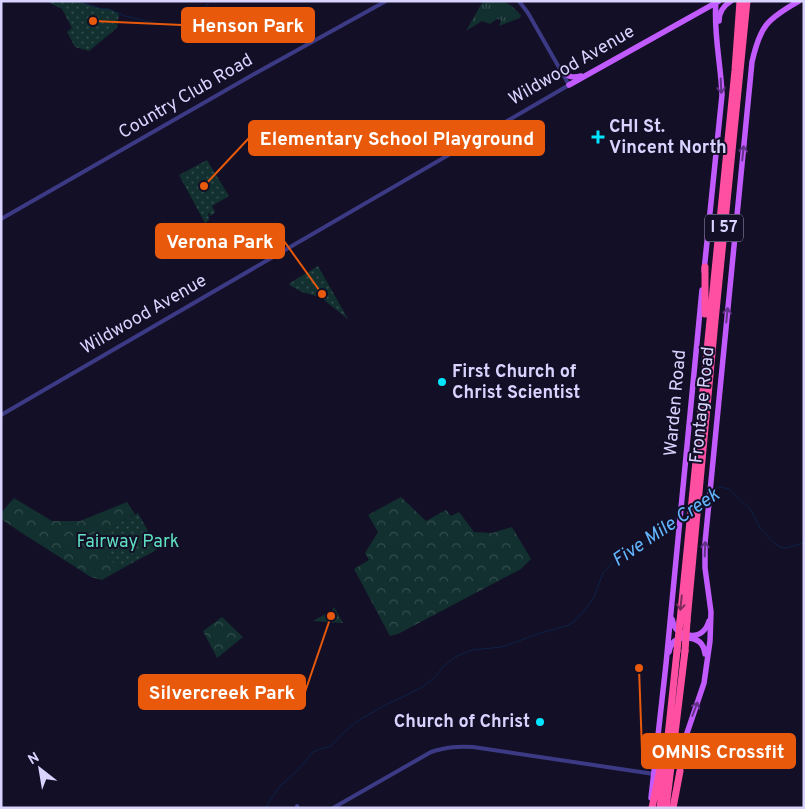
<svg xmlns="http://www.w3.org/2000/svg" width="805" height="809" font-family="Overpass,sans-serif">
  <style>
    .grass { fill: url(#grass-tufts) }
    .forest { fill: url(#forest-crowns) }
    .park { fill: url(#park-dots) }
    .lines { fill: none; stroke-linecap: round; stroke-linejoin: round }
    .stream { stroke: #0c2248; stroke-width: 1 }
    .minor { stroke: #3d3a85; stroke-width: 4 }
    .major { stroke: #c25bff; stroke-width: 5.5 }
    .highway { stroke: #ff4fa3; stroke-width: 7 }
    .highway-bridge { stroke: #ff4fa3; stroke-width: 7 }
    .oneway { stroke: #623188 }
    .oneway2 { stroke: #7d2c5e }
    .poi-dot { fill: #00e5ff; stroke: #130f26; stroke-width: 2 }
    .labels { text-anchor: middle; dominant-baseline: central; stroke-width: 4; stroke-linejoin: round; paint-order: stroke }
    .shield { fill: #130f26; stroke: #9e99be; stroke-width: 1 }
    .shield-label { font-size: 16px; font-weight: bold; fill: #d9d4ff }
    .street-label { font-size: 18px; fill: #d9d4ff; stroke: #130f26 }
    .poi-label { font-size: 18px; font-weight: bold; fill: #d9d4ff; stroke: #130f26; text-anchor: start }
    .park-label { font-size: 18px; fill: #5fe0c0; stroke: #130f26 }
    .water-label { font-size: 19px; font-style: italic; fill: #62b6ff; stroke: #130f26 }
    .leader { fill: none; stroke: #e8590c; stroke-width: 2 }
    .callout-dot { fill: #e8590c; stroke: #130f26; stroke-width: 2 }
    .callout { fill: #e8590c; stroke: #e8590c; stroke-width: 2 }
    .callout-label { font-size: 19px; text-anchor: middle; font-weight: bold; fill: #fff }
  </style>
  <defs>
    <pattern id="grass-tufts" width="24" height="20" patternUnits="userSpaceOnUse" patternTransform="scale(1.25)"><rect width="24" height="20" fill="#12302f"/><path d="M3 7l-1-3M5 7V3M7 7l1-3M15 17l-1-3M17 17v-4M19 17l1-3" fill="none" stroke="#344d4e"/></pattern>
    <pattern id="forest-crowns" width="20" height="18" patternUnits="userSpaceOnUse" patternTransform="scale(1.25)"><rect width="20" height="18" fill="#12302f"/><path d="M2 6a3 3 0 1 1 6 0M12 15a3 3 0 1 1 6 0" fill="none" stroke="#344d4e"/></pattern>
    <pattern id="park-dots" width="8" height="8" patternUnits="userSpaceOnUse" patternTransform="scale(1.25)"><rect width="8" height="8" fill="#12302f"/><path d="M2 2h.1M6 6h.1" fill="none" stroke="#344d4e" stroke-width="1.8" stroke-linecap="round"/></pattern>
  </defs>
  <rect width="100%" height="100%" fill="#130f26"/>
  <path class="grass" d="M483 1C504 1 507 0 521 15L520 18 499 26 501 20 497 19 490 24 482 21 466 31Z"/>
  <path class="forest" d="M401 497 426 521 446 510 451 516 459 512 474 532 492 533 512 527 531 559 521 569 398 634 390 636 354 569 369 560 365 553 378 532 368 515Z
    M14 498 52 521H80L127 502 135 514 112 527 110 561 123 568 102 580 91 577 25 535 1 519V513Z
    M222 617 243 637 217 658 203 631Z"/>
  <path class="park" d="M46 1H78L99 8 109 9 119 13 117 28 89 51 75 47 67 32 72 28 62 9Z
    M207 160 229 196 212 206 215 212 211 216 208 212 209 220 205 223 179 175Z
    M318 266 348 319 320 297 302 292 289 285 290 283Z
    M138 513 158 549 123 568 110 561 101 543 111 527Z
    M334 607 343 623 313 621 331 611Z"/>
  <g class="lines">
    <path class="stream" d="M78 1 99 8 109 9 125 16 158 24 178 25 185 23 190 20 204 9 210 1
      M712 492 715 489 721 487 729 489 751 510 760 528 774 543 780 547 786 548 804 543
      M700 501 707 497
      M683 515 689 509
      M265 808 280 786 298 770 313 752 320 749 331 746 344 732 359 720 391 702 407 695 424 686 435 677 443 667 455 657 472 650 502 647 544 632 566 626 574 622 588 606 594 597 603 573 614 561 636 545 658 537 663 532 667 524 677 518"/>
    <path class="minor" d="M1 219 256 73 386 1
      M1 415 569 85 528 13 519 1
      M297 806 298 808
      M333 808 431 752C447 747 457 746 473 747L654 774"/>
    <path class="major" d="M719 21C719 12 723 6 731 1
      M562 72C569 77 573 78 581 76
      M569 85 719 1
      M704 271 722 95C721 64 713 32 716 1
      M672 619C673 623 674 627 677 630 680 633 684 634 688 635 699 637 706 631 709 621
      M669 652C670 647 673 641 678 639 680 638 683 638 686 638 697 638 704 643 705 654
      M679 775 686 736 704 683 710 641 711 612 705 568V543L752 62C760 26 767 19 799 1
      M651 798 666 664 702 290"/>
    <path class="highway" d="M705 267V314
      M680 621 735 70 740 1
      M687 621 715 321 747 1
      M652 808 662 759
      M660 808 669 727 677 651
      M666 808 685 651
      M673 808 680 771"/>
    <path class="highway-bridge" d="M677 651 680 621
      M685 651 687 621"/>
  </g>
  <defs><path id="oneway-shaft" d="M-6 0H5M1.5-3L5.5 0L1.5 3" fill="none" stroke-width="1.6" stroke-linecap="round" stroke-linejoin="round" transform="scale(1.25)"/></defs>
  <g class="oneway">
    <use href="#oneway-shaft" transform="translate(721 86) rotate(88)"/>
    <use href="#oneway-shaft" transform="translate(743 153) rotate(-84)"/>
    <use href="#oneway-shaft" transform="translate(727 315) rotate(-84)"/>
    <use href="#oneway-shaft" transform="translate(705 549) rotate(-88)"/>
    <use href="#oneway-shaft" transform="translate(695 709) rotate(-69)"/>
  </g>
  <use class="oneway2" href="#oneway-shaft" transform="translate(681 603) rotate(96)"/>
  <g class="poi-dot">
    <path d="M595.5 129.5h5v5h5v5h-5v5h-5v-5h-5v-5h5z"/>
    <circle cx="442" cy="382" r="5"/>
    <circle cx="540" cy="722" r="5"/>
  </g>
  <g class="labels">
    <rect class="shield" x="705" y="214.5" width="38" height="27" rx="4"/>
    <g class="shield-label">
      <text x="724" y="228">I 57</text>
    </g>
    <g class="street-label">
      <text transform="translate(572 66) rotate(-30)">Wildwood Avenue</text>
      <text transform="translate(186 97) rotate(-30)">Country Club Road</text>
      <text transform="translate(144 315) rotate(-30)">Wildwood Avenue</text>
      <text transform="translate(676 403) rotate(-85)">Warden Road</text>
      <text transform="translate(703 405) rotate(-84)">Frontage Road</text>
    </g>
    <g class="poi-label">
      <text x="609" y="127">CHI St.<tspan x="609" dy="21">Vincent North</tspan></text>
      <text x="452" y="372">First Church of<tspan x="452" dy="21">Christ Scientist</tspan></text>
      <text x="530" y="722" text-anchor="end">Church of Christ</text>
    </g>
    <g class="park-label">
      <text x="128" y="542">Fairway Park</text>
    </g>
    <g class="water-label">
      <text transform="translate(666 528) rotate(-34)">Five Mile Creek</text>
    </g>
  </g>
  <path class="leader" d="M93 21L182 25M204 186L249 138M322 294L284 241M331 616L305 692M639 668L642 751"/>
  <g class="callout-dot">
    <circle cx="93" cy="21" r="5"/>
    <circle cx="204" cy="186" r="5"/>
    <circle cx="322" cy="294" r="5"/>
    <circle cx="331" cy="616" r="5"/>
    <circle cx="639" cy="668" r="5"/>
  </g>
  <g class="callout">
    <rect x="182" y="8" width="132" height="34" rx="5"/>
    <rect x="249" y="121" width="295" height="34" rx="5"/>
    <rect x="156" y="224" width="128" height="34" rx="5"/>
    <rect x="139" y="675" width="166" height="34" rx="5"/>
    <rect x="642" y="734" width="153" height="34" rx="5"/>
  </g>
  <g class="callout-label">
    <text x="248" y="32">Henson Park</text>
    <text x="397" y="145">Elementary School Playground</text>
    <text x="220" y="248">Verona Park</text>
    <text x="222" y="699">Silvercreek Park</text>
    <text x="718" y="758">OMNIS Crossfit</text>
  </g>
  <rect width="805" height="809" fill="none" stroke="#d9d4ff" stroke-width="5"/>
  <g transform="translate(40 769) rotate(329)" stroke="#130f26" stroke-width="4" paint-order="stroke">
  <path d="M0-4L9 19L0 12L-9 19Z" fill="#d9d4ff"/>
  <text y="-8" font-size="14" font-weight="bold" text-anchor="middle" fill="#d9d4ff">N</text>
  </g>
</svg>
